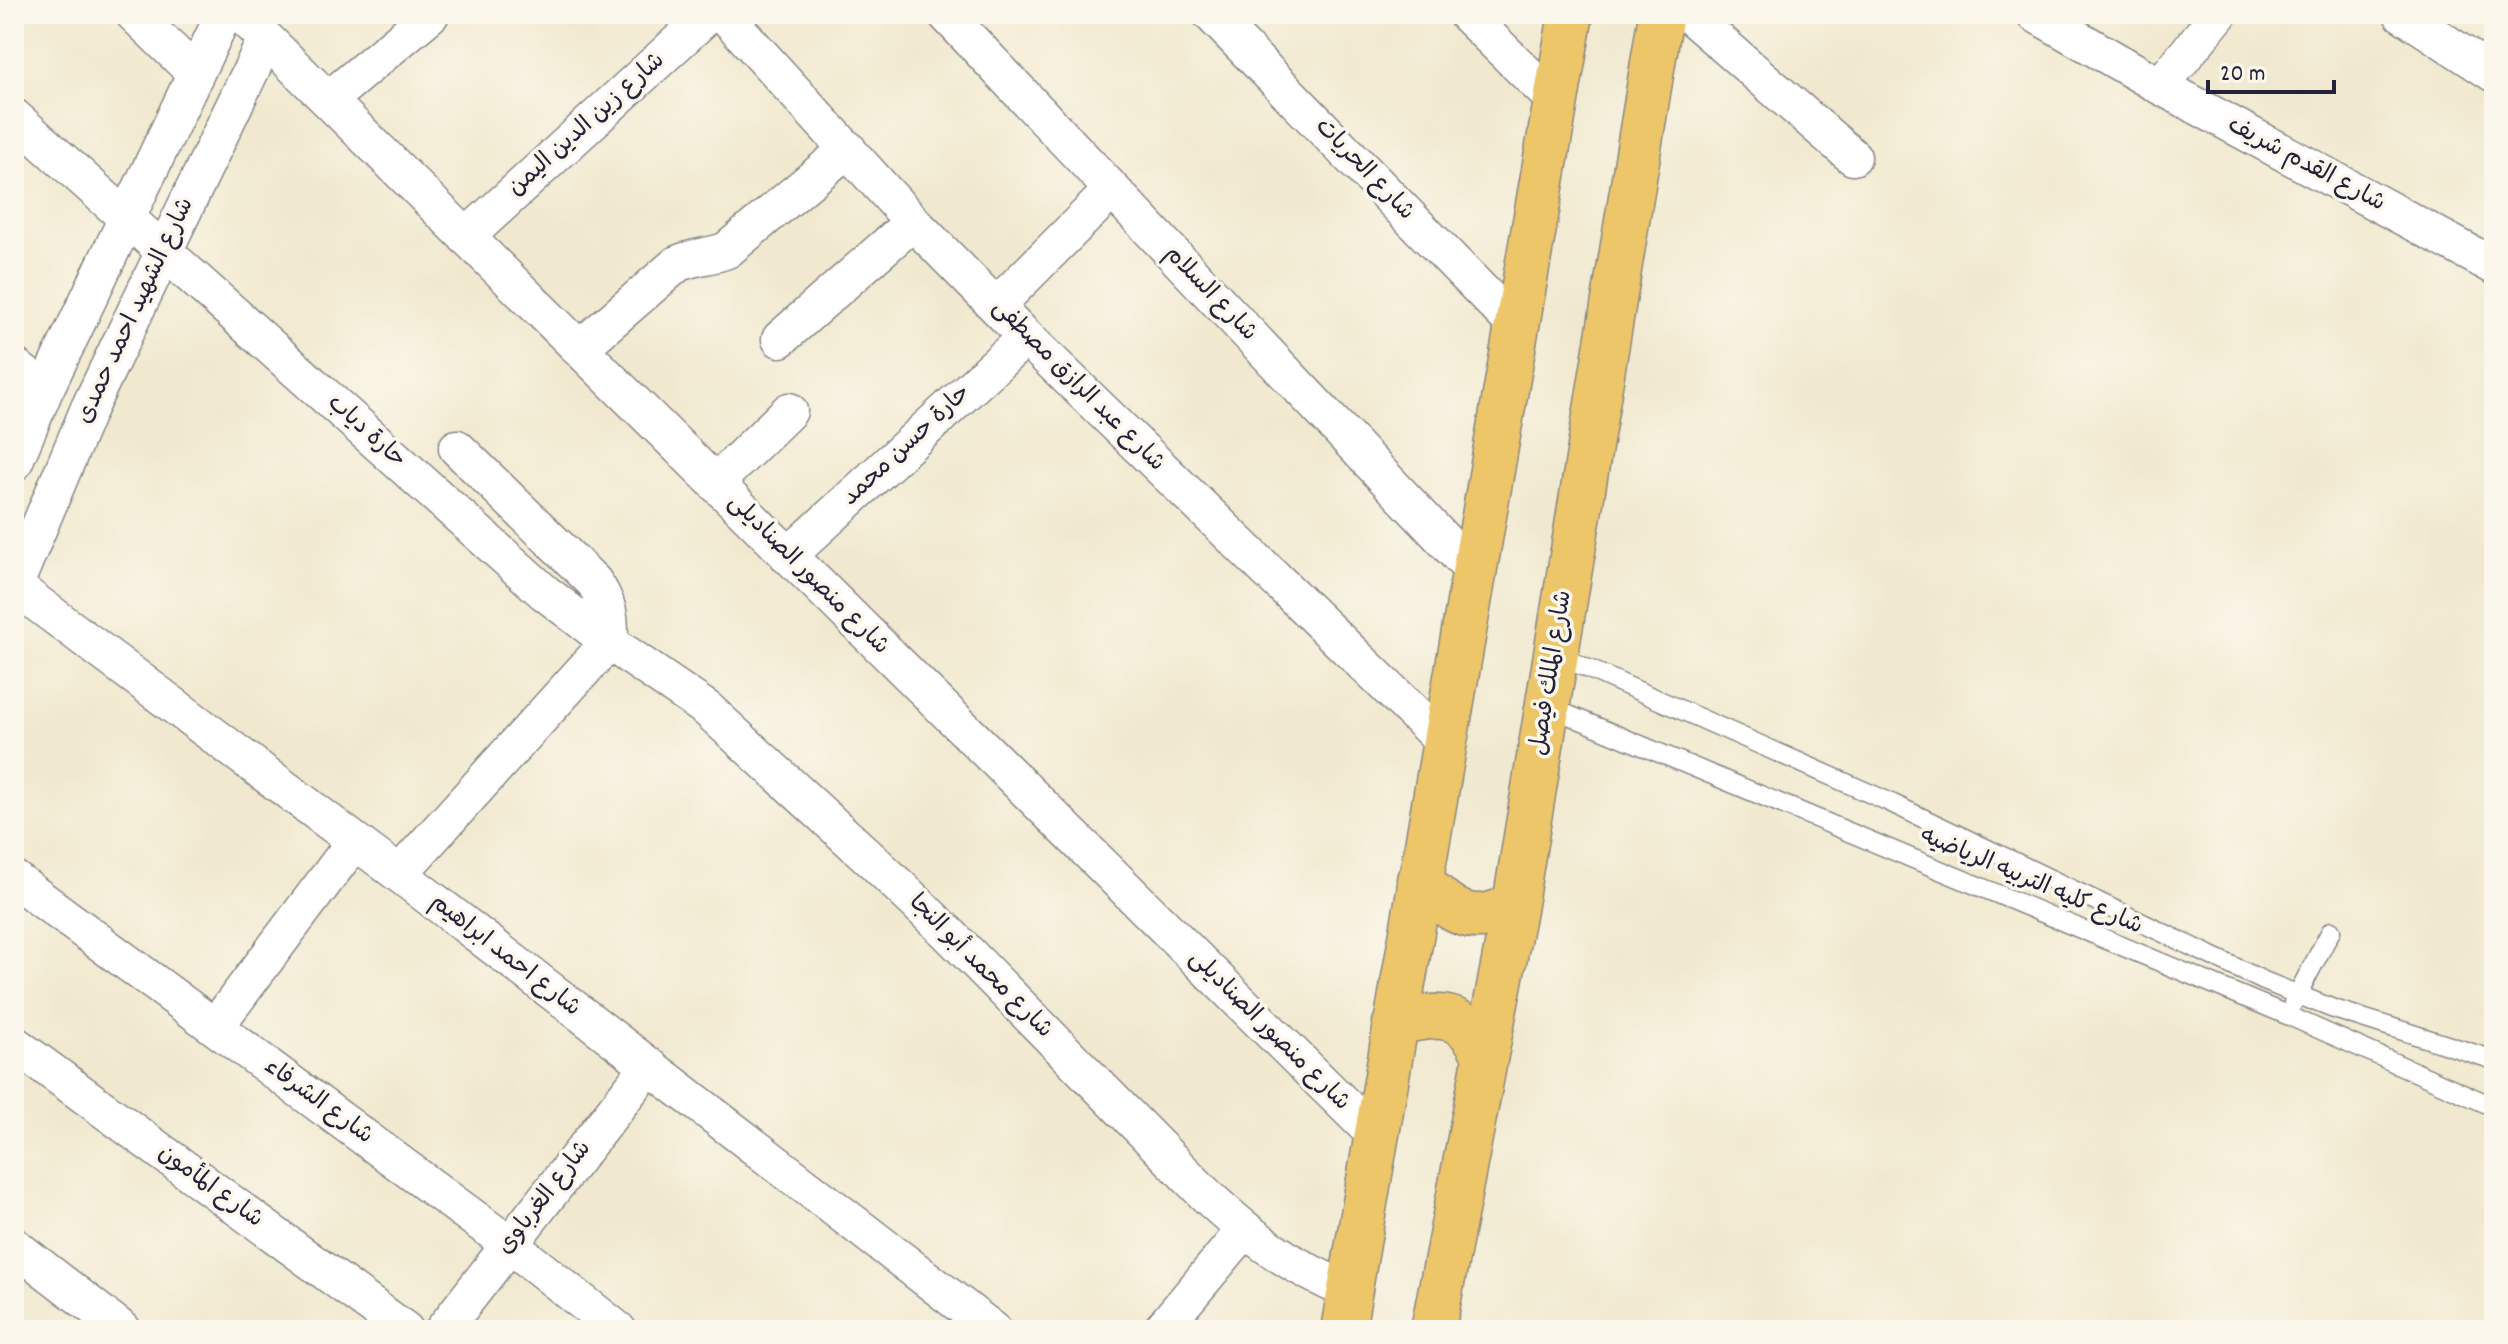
<svg xmlns="http://www.w3.org/2000/svg" width="2508" height="1344" font-family="Dekko,'Playpen Sans Arabic',sans-serif">
  <style>
    .lines { fill: none; stroke-linecap: round; stroke-linejoin: round }
    .service-casing { stroke: #8a8685; stroke-width: 21 }
    .minor-casing { stroke: #8a8685; stroke-width: 39 }
    .primary-casing { stroke: #8a8685; stroke-width: 47 }
    .service { stroke: #fff; stroke-width: 18 }
    .minor { stroke: #fff; stroke-width: 36 }
    .primary { stroke: #ecc669; stroke-width: 44 }
    .labels { text-anchor: middle; dominant-baseline: central; stroke-width: 7; stroke-linejoin: round; paint-order: stroke }
    .street-label { font-size: 24px; fill: #22223b; stroke: #fbf7ec }
  </style>
  <rect width="100%" height="100%" fill="#fbf7ec"/>
  <filter id="ink" filterUnits="userSpaceOnUse"><feTurbulence type="fractalNoise" baseFrequency=".0125" numOctaves="2"/><feDisplacementMap in="SourceGraphic" scale="16" xChannelSelector="R" yChannelSelector="G"/><feConvolveMatrix kernelMatrix="1 2 1 2 8 2 1 2 1" color-interpolation-filters="sRGB"/></filter>
  <filter id="wash" filterUnits="userSpaceOnUse"><feTurbulence type="fractalNoise" baseFrequency=".006" numOctaves="4" result="noise"/><feDisplacementMap in="SourceGraphic" scale="32" xChannelSelector="R" yChannelSelector="G"/><feGaussianBlur stdDeviation="1.8" result="paint"/><feColorMatrix in="noise" values="0 0 0 0 0 0 0 0 0 0 0 0 0 0 0 0 0 1.4 0 .05"/><feComposite in="paint" operator="in"/></filter>
  <g filter="url(#wash)">
    <rect width="100%" height="100%" fill="#f1e9cf"/>
  </g>
  <g filter="url(#ink)">
    <g class="lines">
      <g class="service-casing">
        <path id="service" d="M1555 654 1887 801 2264 981 2331 1008 2494 1060
          M1547 706 2287 1015 2494 1107
          M2293 1003 2331 931"/>
      </g>
      <g class="minor-casing">
        <path id="minor" d="M134 14 195 73
          M241 14 1376 1136
          M724 14 913 222 1026 337 1446 744
          M946 14 1475 573
          M1211 14 1517 327
          M1466 14 1556 102
          M1688 14 1853 157
          M2035 14 2160 86 2494 266
          M2402 14 2494 74
          M2160 86 2219 14
          M328 100 431 14
          M14 117 544 592 609 642 707 709 876 864 950 935 1206 1195C1253 1239 1290 1266 1349 1291
          M466 237 709 14
          M996 306 1111 191
          M780 339 913 222
          M579 349 677 264C693 256 711 257 727 250L848 149
          M14 366 45 390
          M14 463 45 390 224 14
          M715 483 789 411
          M788 556 1026 337
          M14 586 399 874 993 1330
          M14 587 89 408 266 39
          M399 874 609 642C612 618 608 602 594 582L457 448
          M14 879 509 1244 618 1330
          M215 1027 355 841
          M14 1044 405 1330
          M14 1246 123 1330
          M443 1330 648 1067
          M1161 1330 1244 1231"/>
      </g>
      <g class="primary-casing">
        <path id="primary" d="M1419 880C1451 911 1471 930 1515 904
          M1395 1024C1438 1012 1466 1010 1485 1057
          M1343 1330 1571 14
          M1433 1330 1515 904 1661 14"/>
      </g>
      <use href="#service" class="service"/>
      <use href="#minor" class="minor"/>
      <use href="#primary" class="primary"/>
    </g>
  </g>
  <g class="labels">
    <g class="street-label">
      <text transform="translate(587 125) rotate(-42)">شارع زين الدين اليمن</text>
      <text transform="translate(2306 165) rotate(28)">شارع القدم شريف</text>
      <text transform="translate(1364 170) rotate(46)">شارع الحريات</text>
      <text transform="translate(1210 294) rotate(46)">شارع السلام</text>
      <text transform="translate(136 311) rotate(-65)">شارع الشهيد احمد حمدى</text>
      <text transform="translate(1078 386) rotate(45)">شارع عبد الرازق مصطفى</text>
      <text transform="translate(366 432) rotate(42)">حارة دياب</text>
      <text transform="translate(907 446) rotate(-43)">حارة حسن محمد</text>
      <text transform="translate(808 575) rotate(45)">شارع منصور الصناديلى</text>
      <text transform="translate(1552 673) rotate(-81)">شارع الملك فيصل</text>
      <text transform="translate(2031 882) rotate(23)">شارع كليه التربيه الرياضيه</text>
      <text transform="translate(505 956) rotate(38)">شارع احمد ابراهيم</text>
      <text transform="translate(980 967) rotate(45)">شارع محمد أبو النجا</text>
      <text transform="translate(1269 1031) rotate(45)">شارع منصور الصناديلى</text>
      <text transform="translate(318 1102) rotate(36)">شارع الشرفاء</text>
      <text transform="translate(210 1187) rotate(36)">شارع المأمون</text>
      <text transform="translate(545 1198) rotate(-52)">شارع الغرباوى</text>
    </g>
  </g>
  <rect width="2508" height="1344" fill="none" stroke="#fbf7ec" stroke-width="48"/>
  <path d="M2208 80v12h126v-12" fill="none" stroke="#22223b" stroke-width="4"/>
  <text x="2220" y="80" font-size="24" fill="#22223b" stroke="#fbf7ec" stroke-width="6" paint-order="stroke">20 m</text>
</svg>
